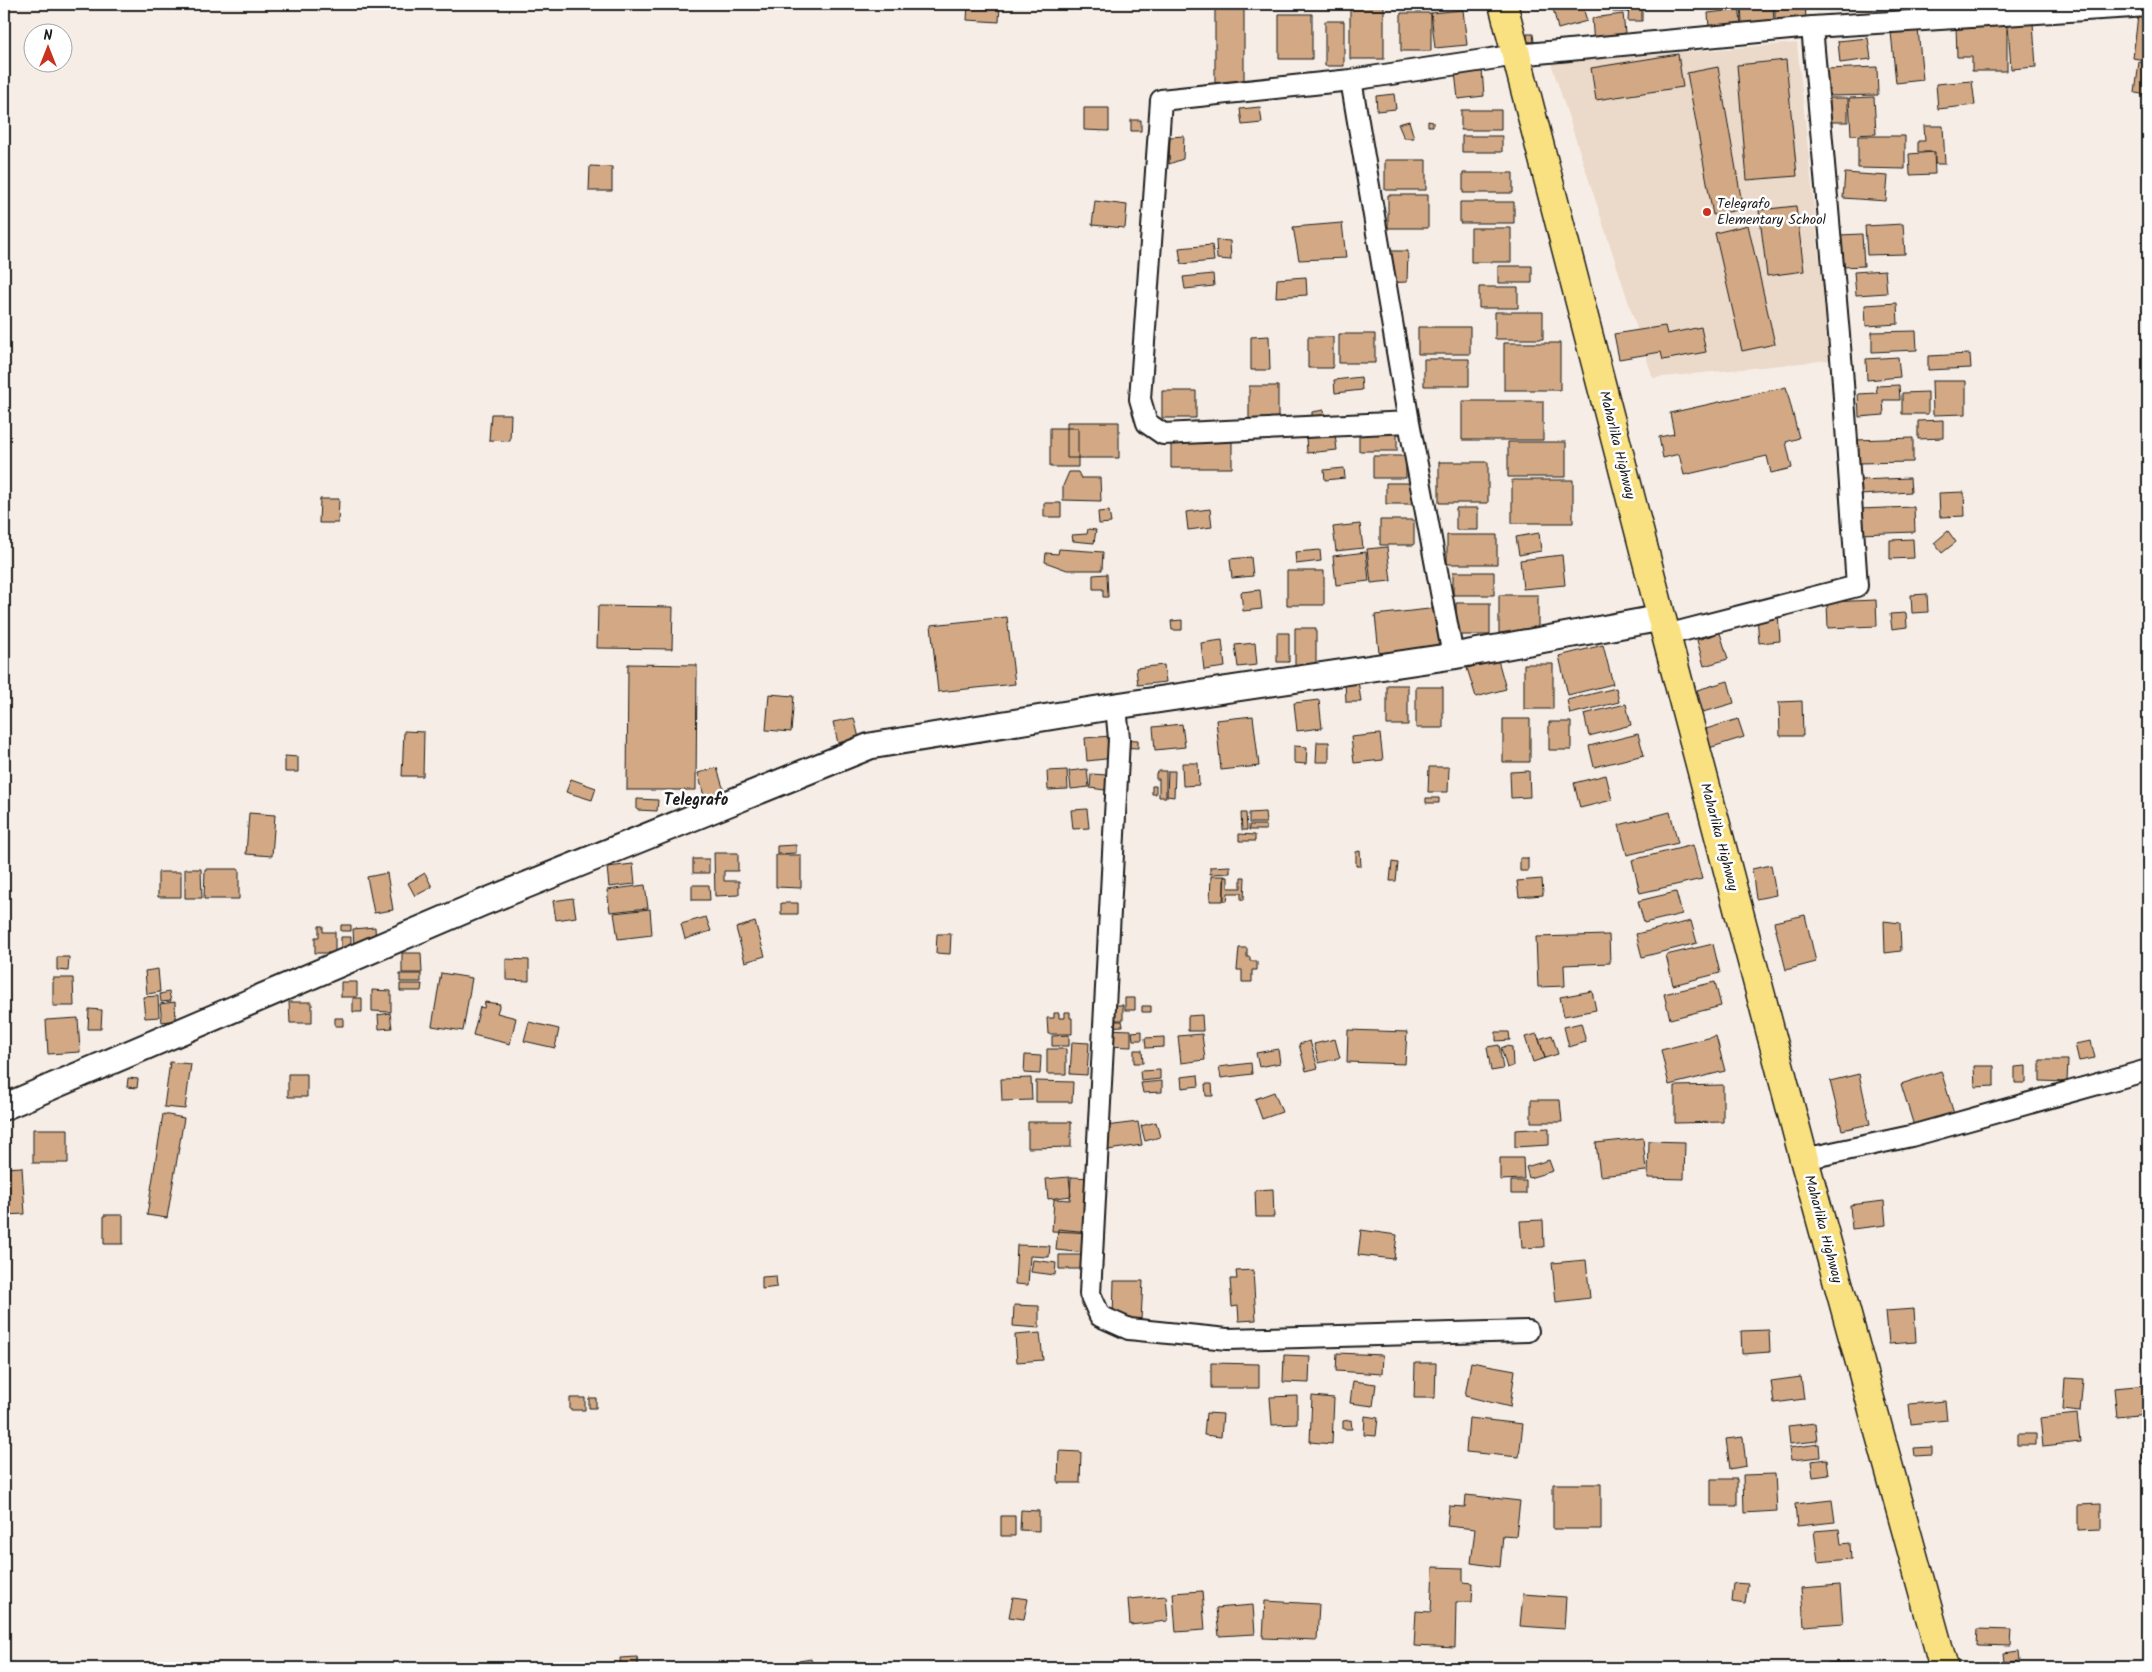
<svg xmlns="http://www.w3.org/2000/svg" width="2152" height="1672" font-family="Kalam,sans-serif">
  <style>
    .built { fill: #ebd9c9 }
    .building { fill: #d2a984; stroke: #1c1c1c }
    .lines { fill: none; stroke-linecap: round; stroke-linejoin: round }
    .minor-casing { stroke: #1c1c1c; stroke-width: 24 }
    .tertiary-casing { stroke: #1c1c1c; stroke-width: 29 }
    .trunk-casing { stroke: #1c1c1c; stroke-width: 31 }
    .minor { stroke: #fff; stroke-width: 20 }
    .tertiary { stroke: #fff; stroke-width: 25 }
    .trunk { stroke: #f9e181; stroke-width: 28 }
    .poi-dot { fill: #c8321e; stroke: #fff; stroke-width: 2 }
    .labels { text-anchor: middle; dominant-baseline: central; stroke-width: 5; stroke-linejoin: round; paint-order: stroke }
    .poi-label { font-size: 14px; fill: #1c1c1c; stroke: #fff; text-anchor: start }
    .street-label { font-size: 14px; fill: #1c1c1c; stroke: #fff }
    .quarter-label { font-size: 16px; font-weight: bold; fill: #1c1c1c; stroke: #fff }
  </style>
  <rect width="100%" height="100%" fill="#f6eee6"/>
  <filter id="ink" filterUnits="userSpaceOnUse"><feTurbulence type="fractalNoise" baseFrequency=".02" numOctaves="2"/><feDisplacementMap in="SourceGraphic" scale="10" xChannelSelector="R" yChannelSelector="G"/><feConvolveMatrix kernelMatrix="1 2 1 2 8 2 1 2 1" color-interpolation-filters="sRGB"/></filter>
  <g filter="url(#ink)">
    <path class="built" d="M1797 43 1830 360 1653 378 1551 63Z"/>
    <path class="building" d="M968 4H1000L999 22 967 20Z
      M1350 4H1384V59H1350Z
      M1552 4H1582L1587 21 1558 29Z
      M1613 4H1628V12H1613Z
      M1629 4H1642V21H1628Z
      M1724 4H1739L1741 25 1709 28 1708 13 1725 11Z
      M1741 4H1773L1774 22 1742 24Z
      M1775 4H1805L1806 18 1775 19Z
      M1850 4H1886V6L1850 7Z
      M1956 4H1974V7H1956Z
      M1215 5H1244V84H1215Z
      M1463 10 1467 45 1435 48 1431 13Z
      M1401 13H1431V51H1401Z
      M1279 14H1312V59H1279Z
      M1623 14 1626 42 1594 45 1592 18Z
      M2138 16 2148 17 2144 60 2133 58Z
      M1325 21H1344V66H1325Z
      M2033 23 2036 67 2011 69 2008 24Z
      M1956 26H2007V71H1972V57H1957Z
      M1918 29 1923 80 1896 83 1891 32Z
      M1527 34H1533L1534 42H1527Z
      M1868 38 1871 59 1840 63 1838 41Z
      M1678 54 1683 87 1596 100 1591 68Z
      M1786 60 1797 176 1747 180 1737 65Z
      M2139 62 2148 63V95L2135 93Z
      M1718 67 1743 209 1713 215 1687 73Z
      M1877 67 1878 95 1827 96 1826 69Z
      M1482 69 1484 96 1458 99 1455 72Z
      M1972 81 1975 105 1938 109 1936 84Z
      M1394 94 1396 109 1377 111 1376 96Z
      M1874 97 1876 134 1851 135 1849 98Z
      M1827 98H1848V122H1827Z
      M1260 107 1262 123 1242 125 1240 109Z
      M1084 108H1109V131L1084 130Z
      M1461 110H1501V130H1461Z
      M1131 120H1141V131H1131Z
      M1409 121 1414 138H1404L1398 124Z
      M1428 121 1433 122V126H1428Z
      M1924 126H1943L1945 164H1935V152H1918V141H1925Z
      M1184 136 1183 159 1169 164 1170 137Z
      M1462 136H1502V152H1462Z
      M1858 136H1905V169L1858 168Z
      M1934 152 1935 174 1910 175 1909 154Z
      M1385 160H1426V190H1385Z
      M590 166 612 167V191H589Z
      M1463 173H1513V193H1463Z
      M1845 173 1888 176 1886 201 1843 198Z
      M1388 195H1428V228H1388Z
      M1095 201 1127 205 1125 228 1092 225Z
      M1460 202H1514V223H1460Z
      M1796 206 1804 271 1767 276 1759 210Z
      M1342 223 1346 258 1299 260 1293 227Z
      M1903 224 1905 254 1867 255 1865 226Z
      M1748 225 1775 344 1742 351 1715 233Z
      M1471 228H1511V262H1471Z
      M1862 234 1864 266 1842 267 1840 235Z
      M1216 240 1230 241 1231 260 1217 259Z
      M1212 245 1214 261 1181 264 1179 248Z
      M1387 251H1408L1407 282 1385 283Z
      M1498 266H1532V283H1498Z
      M1885 270 1887 293 1856 295 1854 272Z
      M1213 274 1214 286 1185 289 1183 277Z
      M1306 277 1307 295 1276 297 1277 279Z
      M1479 287H1518V308H1479Z
      M1897 303 1898 324 1866 326 1865 305Z
      M1495 312H1543V339H1495Z
      M1665 326 1667 334 1701 327 1706 352 1663 360 1661 352 1619 359 1614 334Z
      M1418 327H1470V354H1418Z
      M1916 331 1917 350 1872 352V332Z
      M1339 334H1375V363H1339Z
      M1269 336 1270 370H1251V337Z
      M1308 337H1333V368H1308Z
      M1504 343H1560V390H1504Z
      M1970 354 1971 368 1928 370V356Z
      M1898 357 1900 377 1867 380 1866 359Z
      M1424 359H1469V386H1424Z
      M1361 377 1362 390 1335 393 1334 380Z
      M1932 381H1966V414L1933 415Z
      M1899 385 1900 400H1883L1884 415 1859 417 1858 394 1877 393 1876 386Z
      M1249 386H1278V419H1249Z
      M1786 387 1799 438 1786 442 1792 468 1771 473 1767 456 1684 475 1679 454 1663 458 1659 437 1674 434 1670 413Z
      M1162 391H1196V418H1162Z
      M1928 392V414H1902V393Z
      M1462 401H1543V440H1462Z
      M1324 410 1325 420 1312 421V412Z
      M491 414H511L510 441 489 440Z
      M1943 420V438L1918 439V421Z
      M1067 422H1119V458H1067Z
      M1050 428H1078V467H1050Z
      M1359 432H1397V451H1359Z
      M1335 434 1337 450 1307 453 1306 437Z
      M1913 438V462L1856 463V440Z
      M1171 440H1232V468H1171Z
      M1508 442H1566V477H1508Z
      M1373 456H1406V478H1373Z
      M1439 462H1488V503H1439Z
      M1344 468 1345 478 1325 480 1324 470Z
      M1069 472H1078L1081 478H1100L1101 501 1063 500V486Z
      M1910 478 1911 492 1860 495 1859 480Z
      M1512 480H1573V523H1512Z
      M1386 483H1416V504H1386Z
      M1964 492 1965 516 1940 517 1939 493Z
      M320 499H339L338 523H319Z
      M1044 503H1061V517H1044Z
      M1914 507 1915 532 1858 534V509Z
      M1456 508H1478V530H1456Z
      M1210 509 1212 527 1188 530 1186 512Z
      M1109 511 1111 523 1099 524 1098 512Z
      M1380 520H1414V545H1380Z
      M1360 524 1363 548 1336 551 1333 527Z
      M1088 529 1096 530 1094 543 1073 541 1072 535 1087 534Z
      M1948 531 1956 542 1942 553 1934 543Z
      M1539 533 1541 551 1519 555 1516 537Z
      M1447 535H1497V564H1447Z
      M1913 539 1914 558 1890 559V540Z
      M1387 547 1391 581 1371 583 1367 549Z
      M1059 549 1103 552 1102 570H1067L1045 562 1046 553 1058 554Z
      M1320 550 1321 561 1296 564 1295 552Z
      M1366 552 1369 581 1336 585 1333 556Z
      M1562 555 1565 585 1523 589 1520 560Z
      M1251 557 1253 576 1232 578 1230 559Z
      M1287 571H1324V605H1287Z
      M1453 572H1494V595H1453Z
      M1107 574 1108 597H1103V589H1093V575Z
      M1260 590 1262 609 1243 611 1241 592Z
      M1927 594 1928 612 1912 613 1911 595Z
      M1499 595H1538V633H1499Z
      M1876 600 1877 626 1828 628 1827 602Z
      M1456 603H1490V635H1456Z
      M598 606 673 607 672 649 597 648Z
      M1438 608 1442 646 1379 653 1375 615Z
      M1778 613 1780 641 1759 643 1757 615Z
      M1906 613 1907 627 1892 629 1890 614Z
      M1007 617 1015 684 938 692 931 625Z
      M1182 620V630H1172L1171 621Z
      M1295 628H1316V666H1295Z
      M1277 633H1289V662H1277Z
      M1720 633 1728 659 1704 666 1697 640Z
      M1222 640 1225 667 1204 670 1201 643Z
      M1255 643 1257 665 1238 667 1235 645Z
      M1603 645 1613 684 1568 695 1559 656Z
      M1498 660 1506 689 1476 697 1467 668Z
      M628 664 697 665 696 790H627Z
      M1524 664H1553V709H1524Z
      M1164 665 1166 682 1138 685 1136 668Z
      M1358 680 1361 702H1346L1345 682Z
      M1728 681 1734 703 1703 712 1697 690Z
      M1387 685H1408V725H1387Z
      M1416 687H1443V728H1416Z
      M1616 688 1619 702 1570 714 1567 700Z
      M769 694 794 696 791 732 766 730Z
      M1319 700 1322 728 1297 731 1294 703Z
      M1802 701 1803 736H1780L1779 702Z
      M1626 704 1631 725 1589 736 1584 714Z
      M1253 716 1259 766 1221 770 1216 720Z
      M854 718 859 738 838 743 833 722Z
      M1503 719H1530V762H1503Z
      M1738 719 1744 737 1709 748 1703 730Z
      M1549 722H1571V750H1549Z
      M1182 724 1185 747 1155 750 1153 727Z
      M404 731 424 732 423 776H402Z
      M1380 734 1383 760 1354 763 1351 737Z
      M1638 734 1644 755 1594 767 1589 746Z
      M1111 736 1114 758 1087 761 1085 738Z
      M1119 739 1138 740V748L1118 747Z
      M1317 742H1329V762H1316Z
      M1294 746 1307 747 1306 764 1294 763Z
      M285 756 298 757V772H285Z
      M1182 763H1198L1199 785 1183 786Z
      M1429 767H1449L1448 792H1428Z
      M717 768 725 794 705 800 698 773Z
      M1087 769 1089 787 1071 789 1069 771Z
      M1067 770 1068 789 1048 790 1047 771Z
      M1159 771H1166V797H1159V779H1156V773Z
      M1168 771H1175L1174 797 1167 796Z
      M1529 771 1530 797 1511 798 1510 772Z
      M1091 774 1107 775 1105 790 1090 788Z
      M1606 775 1612 800 1580 808 1574 783Z
      M571 779 596 788 592 800 566 792Z
      M1152 786H1156V794H1152Z
      M1426 798H1439V803H1426Z
      M637 799 658 800 657 811 637 810Z
      M1087 809 1089 828 1073 829 1071 810Z
      M1265 812 1266 823H1249V813Z
      M1670 812 1678 843 1627 855 1619 825Z
      M249 813 275 815 272 856 246 854Z
      M1241 813H1246L1247 830H1242Z
      M1249 825H1266V830H1249Z
      M1239 834 1255 835V841H1239Z
      M796 845V853L777 854V846Z
      M1693 845 1702 879 1640 893 1632 860Z
      M1360 851 1361 866H1356V852Z
      M714 853H738V871H724V881H739V895L715 896Z
      M776 855H801V888L776 887Z
      M1520 858H1528V871H1520Z
      M693 859H709V873H693Z
      M1392 862 1398 863 1396 881H1390Z
      M633 864 635 884 609 887 607 867Z
      M1771 865 1776 895 1756 899 1752 869Z
      M1230 866V873L1210 874V867Z
      M185 869H201L202 898H185Z
      M205 869H239V899H204Z
      M158 872H181V897H158Z
      M387 873 393 910 374 913 367 877Z
      M425 873 432 887 415 896 408 883Z
      M1211 876H1225L1223 901H1210Z
      M1224 877H1228V888H1241V877H1245L1244 900H1241V893H1228L1227 901H1224Z
      M1542 879 1543 895 1519 897 1517 881Z
      M645 885 648 908 610 912 607 890Z
      M692 885H709L710 900H692Z
      M1676 892 1682 914 1644 923 1638 901Z
      M573 898 576 917 556 920 553 901Z
      M781 903H798V914H781Z
      M650 909 652 935 618 939 614 913Z
      M1805 915 1816 962 1786 970 1774 922Z
      M706 917 711 931 685 939 681 924Z
      M1691 921 1697 943 1642 957 1636 934Z
      M1884 921 1900 923 1901 951 1885 953Z
      M755 922 765 956 745 962 736 928Z
      M341 925H351V931H341Z
      M319 926H323V932H335V953H315V937H319Z
      M375 927 376 944 354 947 353 929Z
      M937 934H951L950 954 936 953Z
      M1609 935 1610 963 1564 965 1565 986 1538 987 1536 937Z
      M341 937H351V953H341Z
      M1713 944 1720 973 1673 985 1666 955Z
      M1239 948H1247V957H1250V961H1257V970H1252V982H1242V970H1237Z
      M402 953H421L422 973H402Z
      M57 957H69L68 971 57 970Z
      M506 959 529 960V981L506 980Z
      M158 969 160 992 147 994 145 971Z
      M441 973 472 978 463 1031 432 1026Z
      M400 974H421V982H400Z
      M53 978H73L74 1006H53Z
      M341 982H357V997H341Z
      M1715 982 1721 1006 1670 1019 1664 994Z
      M400 984H422L421 991H400Z
      M372 990 391 991V1012L372 1011Z
      M1592 991 1596 1010 1564 1016 1560 997Z
      M169 992 171 1001 161 1002 160 994Z
      M158 996 159 1017 145 1018 143 997Z
      M353 998H362V1012H353Z
      M1125 998H1135V1010H1125Z
      M175 1002 176 1020 162 1022 160 1004Z
      M289 1002H312V1023H290Z
      M485 1002 500 1004 497 1013 516 1018 510 1044 473 1035 480 1007 484 1008Z
      M1103 1005H1123V1020H1103Z
      M1142 1006H1151V1012H1142Z
      M89 1009 102 1010 101 1029H88Z
      M1065 1012H1070V1018H1072V1034H1048L1047 1018H1054V1013H1059V1018H1065Z
      M390 1013 392 1028 379 1029 378 1015Z
      M1202 1015 1203 1031H1188V1016Z
      M78 1018 80 1052 48 1054 46 1020Z
      M335 1018H343V1026H335Z
      M1105 1021H1122L1123 1026 1105 1027Z
      M529 1022 559 1029 555 1048 524 1041Z
      M1581 1023 1586 1042 1569 1047 1564 1027Z
      M1106 1029 1131 1030V1047L1105 1046Z
      M1348 1030 1407 1032 1405 1064 1347 1062Z
      M1142 1031V1040H1133L1132 1032Z
      M1496 1032H1509L1510 1040 1496 1041Z
      M1202 1034 1205 1060 1181 1063 1178 1036Z
      M1537 1034 1545 1058 1533 1062 1525 1037Z
      M1069 1035V1046H1052V1036Z
      M1552 1035 1558 1054 1545 1058 1539 1039Z
      M1716 1036 1725 1071 1669 1085 1661 1050Z
      M1164 1037V1047L1146 1048 1145 1038Z
      M1335 1039 1340 1058 1319 1063 1314 1044Z
      M1310 1041 1318 1068 1306 1071 1299 1044Z
      M2091 1041 2095 1058 2079 1061 2075 1044Z
      M1072 1042 1089 1043 1087 1075 1070 1074Z
      M1499 1045 1503 1069 1491 1071 1487 1047Z
      M1506 1046 1512 1047 1513 1066 1507 1068 1501 1048Z
      M1047 1049H1066V1074H1047Z
      M1278 1049 1280 1063 1259 1067 1256 1053Z
      M1134 1050H1142L1143 1063H1134Z
      M1025 1055 1041 1056 1040 1074 1024 1073Z
      M2040 1060H2068L2067 1082 2040 1081Z
      M170 1062 191 1064 185 1109 164 1107Z
      M1251 1063 1252 1074 1221 1078 1219 1067Z
      M1974 1066H1994V1086L1975 1087Z
      M2026 1066V1083H2015V1067Z
      M1160 1070V1079L1141 1081 1140 1071Z
      M1941 1071 1954 1114 1914 1126 1901 1084Z
      M288 1074H307V1097H288Z
      M1859 1074 1870 1124 1842 1130 1830 1081Z
      M1198 1075 1199 1086 1182 1088 1181 1077Z
      M128 1078 138 1079 137 1088 127 1087Z
      M1031 1078 1032 1100 1002 1101 1001 1079Z
      M1036 1081 1073 1082 1072 1102H1036Z
      M1162 1081V1092L1143 1093 1141 1083Z
      M1205 1084H1212L1213 1096H1206Z
      M1723 1085V1122L1675 1123V1086Z
      M1274 1092 1282 1112 1262 1119 1255 1099Z
      M1531 1100H1560L1562 1122H1531Z
      M163 1114 184 1118 167 1218 147 1215Z
      M1028 1122H1071V1147L1028 1148Z
      M1138 1122 1142 1145 1108 1150 1105 1126Z
      M1156 1122 1160 1137 1145 1141 1141 1126Z
      M1549 1128V1145L1515 1147V1130Z
      M33 1129H68V1163H33Z
      M1643 1138 1646 1171 1600 1176 1596 1143Z
      M1649 1141 1685 1142 1684 1179 1648 1178Z
      M1500 1158H1523L1524 1179 1500 1180Z
      M1549 1160 1553 1171 1529 1178 1526 1167Z
      M22 1167 25 1214 4 1215V1168Z
      M1069 1177 1071 1196 1048 1199 1046 1179Z
      M1071 1177 1095 1178 1093 1233 1052 1231 1054 1199 1070 1200Z
      M1511 1181H1526V1194H1511Z
      M1273 1189 1274 1217H1256L1255 1190Z
      M1884 1201 1886 1225 1852 1229 1850 1205Z
      M104 1215H123V1244H104Z
      M1543 1220 1544 1247 1522 1248 1520 1221Z
      M1058 1229 1089 1232 1086 1253 1056 1250Z
      M1361 1230 1397 1235 1394 1259 1358 1255Z
      M1017 1245 1050 1246 1049 1257 1030 1256 1028 1285 1015 1284Z
      M1059 1255H1083V1269H1059Z
      M1033 1260 1056 1263 1055 1275 1031 1272Z
      M1586 1260 1590 1298 1556 1302 1552 1263Z
      M1253 1270 1256 1320 1239 1321 1238 1306 1232 1307 1230 1279H1237L1236 1271Z
      M776 1276 777 1287 762 1289V1277Z
      M1114 1281H1143L1141 1320H1113Z
      M1014 1305 1039 1306V1328L1013 1326Z
      M1914 1309 1916 1342 1889 1344 1886 1311Z
      M1769 1330 1770 1352 1742 1354 1741 1331Z
      M1040 1333 1043 1360 1017 1362 1015 1335Z
      M1337 1353 1383 1355 1382 1374 1336 1371Z
      M1284 1355 1310 1356 1309 1383 1283 1382Z
      M1471 1362 1515 1370 1510 1407 1465 1396Z
      M1211 1363 1259 1364V1388H1211Z
      M1415 1363H1436L1435 1398H1414Z
      M1801 1377 1804 1399 1774 1403 1771 1381Z
      M2065 1378 2083 1379 2080 1412 2063 1410Z
      M1353 1381 1376 1384 1373 1406 1350 1403Z
      M2147 1385 2148 1414 2117 1417 2114 1388Z
      M1297 1396V1424L1272 1425 1270 1397Z
      M1312 1396 1334 1398 1332 1444 1310 1442Z
      M570 1398H585V1410H570Z
      M589 1398H596V1408H589Z
      M1945 1401 1947 1420 1911 1424 1909 1404Z
      M1206 1413 1223 1414 1221 1437 1204 1435Z
      M2077 1414 2080 1442 2043 1446 2040 1418Z
      M1365 1416 1378 1418 1376 1436 1364 1435Z
      M1469 1418 1523 1424 1519 1457 1466 1452Z
      M1351 1420 1352 1429H1343V1421Z
      M1815 1423 1817 1441 1790 1444 1788 1426Z
      M2017 1434H2036V1445H2017Z
      M2143 1435 2148 1436V1464L2142 1465Z
      M1743 1437 1746 1466 1730 1469 1726 1439Z
      M1819 1444 1820 1457 1791 1460 1789 1448Z
      M1932 1447V1455L1915 1456 1914 1448Z
      M1059 1451 1081 1452 1080 1483H1058Z
      M1827 1459 1829 1475 1813 1477 1811 1461Z
      M1775 1474 1777 1511 1744 1513 1743 1475Z
      M1711 1479H1737V1506H1711Z
      M1553 1484H1601V1529H1553Z
      M1466 1495 1520 1501 1516 1536 1503 1535 1500 1567 1471 1563 1475 1529 1447 1526 1449 1506 1465 1507Z
      M1832 1500 1835 1522 1797 1526 1795 1504Z
      M2101 1504V1529L2078 1530V1505Z
      M1021 1510 1039 1511V1531L1020 1530Z
      M1001 1516H1015V1536H1001Z
      M1839 1529 1841 1544 1850 1543 1851 1559 1818 1562 1814 1531Z
      M1433 1567 1463 1568V1582L1473 1583 1472 1602H1456L1455 1648 1414 1646 1416 1611 1431 1612Z
      M1734 1583 1748 1584 1745 1604 1732 1602Z
      M1840 1585 1843 1623 1804 1626 1801 1588Z
      M1202 1591 1205 1630 1176 1632 1173 1593Z
      M1523 1594 1566 1597 1564 1629 1520 1626Z
      M1166 1596 1168 1621 1130 1625 1128 1599Z
      M1013 1597 1028 1599 1024 1619 1009 1617Z
      M1265 1601 1319 1604 1317 1640 1263 1638Z
      M1253 1605 1255 1634 1219 1636 1216 1608Z
      M1978 1629 2012 1630 2011 1646 1977 1645Z
      M2019 1651 2020 1661 2005 1662 2004 1653Z
      M637 1657 639 1668H621L620 1658Z
      M811 1659 813 1668H800L799 1661Z
      M1859 1661V1668H1826V1663Z"/>
    <g class="lines">
      <g class="minor-casing">
        <path id="minor" d="M1351 80 1409 422 1453 656
          M1409 422 1163 434 1147 423 1140 399 1161 100 1351 80 1517 55 1812 27 2148 6
          M1666 635 1857 586 1842 369 1812 27
          M1116 706 1119 739 1090 1294 1100 1316 1129 1329 1227 1339 1528 1331
          M1804 1159 1911 1136 2148 1070"/>
      </g>
      <g class="tertiary-casing">
        <path id="tertiary" d="M4 1107 482 903 870 746 1116 706 1453 656 1661 618"/>
      </g>
      <g class="trunk-casing">
        <path id="trunk" d="M1503 4 1666 635 1804 1159 1944 1668"/>
      </g>
      <use href="#minor" class="minor"/>
      <use href="#tertiary" class="tertiary"/>
      <use href="#trunk" class="trunk"/>
    </g>
  </g>
  <circle class="poi-dot" cx="1707" cy="212" r="5"/>
  <g class="labels">
    <g class="poi-label">
      <text x="1717" y="204">Telegrafo<tspan x="1717" dy="16">Elementary School</tspan></text>
    </g>
    <g class="street-label">
      <text transform="translate(1617 445) rotate(76)">Maharlika Highway</text>
      <text transform="translate(1719 837) rotate(75)">Maharlika Highway</text>
      <text transform="translate(1823 1229) rotate(75)">Maharlika Highway</text>
    </g>
    <g class="quarter-label">
      <text x="696" y="800">Telegrafo</text>
    </g>
  </g>
  <rect width="2152" height="1672" fill="none" stroke="#fff" stroke-width="20"/>
  <rect x="10" y="10" width="2132" height="1652" fill="none" stroke="#1c1c1c" stroke-width="2" filter="url(#ink)"/>
  <g transform="translate(48 48)"><circle r="24" fill="#ffffff" stroke="#a4a4a4"/>
  <path d="M0-4L9 19L0 12L-9 19Z" fill="#c8321e"/>
  <text y="-8" font-size="14" font-weight="bold" text-anchor="middle" fill="#1c1c1c">N</text>
  </g>
</svg>
